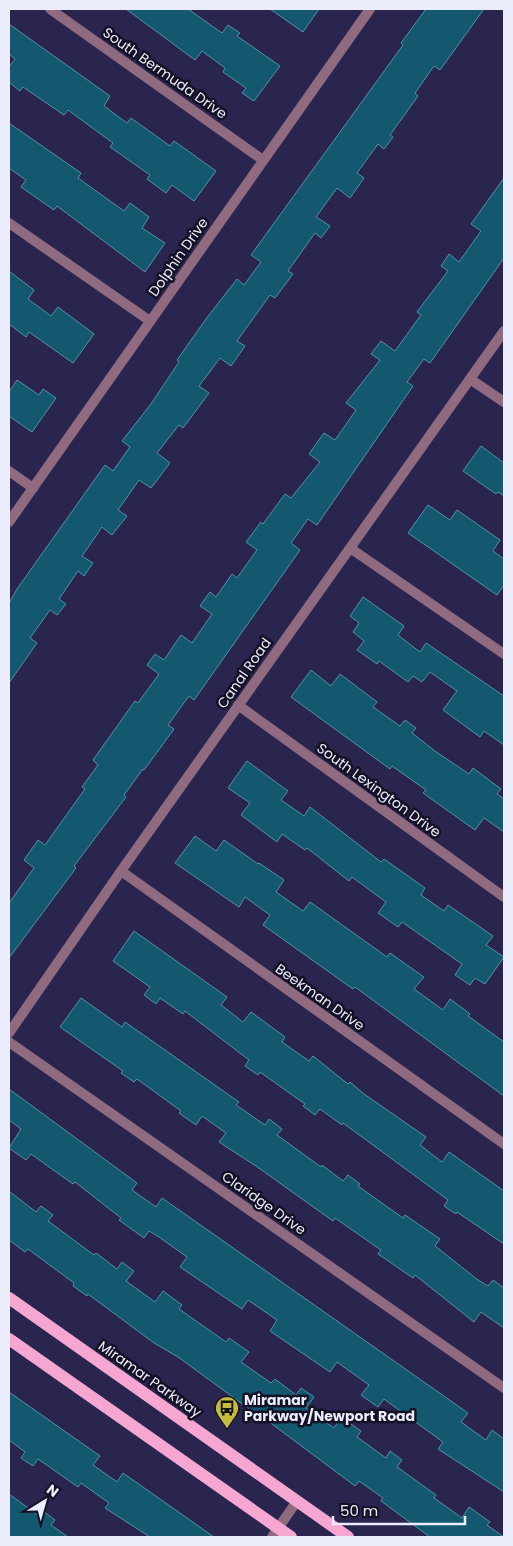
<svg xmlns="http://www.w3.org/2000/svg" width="513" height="1546" font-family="Poppins,sans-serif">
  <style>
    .building { fill: #13586e; stroke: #5391a9 }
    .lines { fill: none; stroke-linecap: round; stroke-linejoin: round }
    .minor { stroke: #906a7f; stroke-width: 10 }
    .tertiary { stroke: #906a7f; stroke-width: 10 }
    .primary { stroke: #f5a7d2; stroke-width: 12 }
    .labels { text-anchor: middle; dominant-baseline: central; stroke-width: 5; stroke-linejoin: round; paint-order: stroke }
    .street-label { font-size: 14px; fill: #ebecfc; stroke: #131224 }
    .poi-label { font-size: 14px; font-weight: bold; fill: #ebecfc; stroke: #131224; text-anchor: start }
  </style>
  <rect width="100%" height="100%" fill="#29254f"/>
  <path class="building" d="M126 9H188L222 33 228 25 240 33 237 36 280 66 254 101 242 93 246 88 223 72 225 68 202 51 195 60Z
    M270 9H319L303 32Z
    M426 9H484L440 70 434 66 415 93 418 96 390 135 393 137 384 149 378 144 357 173 364 178 350 198 337 188 316 217 330 226 321 238 315 233 288 271 293 274 275 298 270 295 237 341 245 346 231 366 220 358 199 386 209 393 183 428 179 425 157 453 170 463 151 488 139 480 118 510 127 516 112 535 102 527 82 556 93 563 84 576 78 571 59 599 66 604 57 615 50 610 30 638 37 643 9 683V603L17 589 105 465 113 471 130 447 122 441 151 404 179 362 177 360 206 319 237 279 244 285 261 262 251 255 403 45 401 43Z
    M9 24 110 96 104 106 127 123 131 118 170 146 174 141 216 171 194 201 172 185 166 193 147 179 150 175 110 147 113 143 68 110 64 115 23 87 20 91 9 82V67L15 59 9 54Z
    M9 123 81 173 78 178 124 211 130 203 149 217 142 228 165 243 145 272 57 206 54 210 21 187 26 180 9 168Z
    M504 178V258L430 363 424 359 407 382 413 386 317 525 308 519 291 543 300 550 194 700 189 696 168 725 174 729 144 770 143 769 124 795 126 797 74 866 76 868 9 958V903L34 868 24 860 38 840 45 845 85 789 82 787 98 765 93 760 135 701 138 703 159 674 147 665 155 654 164 660 181 635 192 643 212 614 200 606 210 592 216 597 232 574 237 578 257 550 246 542 261 522 263 524 285 494 291 498 320 462 309 454 324 433 335 440 356 410 346 403 380 360 371 354 381 341 395 351 421 315 417 312 448 271 441 266 449 254 459 262 481 231 471 224Z
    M9 271 34 290 28 299 51 316 58 307 94 334 73 363 29 332 26 337 9 324Z
    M17 380 39 395 43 389 56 398 32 432 9 416V392Z
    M481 446 504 463V496L498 492 496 494 463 471Z
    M428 505 450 520 457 510 500 540 493 551 504 559V585L497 595 408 533Z
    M363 597 404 626 398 635 420 652 426 643 504 696V745L484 731 480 737 443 710 457 691 430 672 422 682 413 676 408 682 379 661 377 664 357 650 364 641 353 632 359 623 350 616Z
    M311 670 331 686 340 674 377 702 373 707 400 726 405 720 416 728 412 733 435 751 469 774 473 768 501 789 497 794 504 799V832L484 818 475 830 423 793 426 790 392 766 390 769 291 697Z
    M247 761 288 791 281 800 304 816 310 807 381 862 384 859 425 888 421 895 444 911 448 905 493 936 486 945 504 957 485 984 475 978 470 985 455 975 462 964 402 922 398 927 378 913 386 902 352 877 349 881 307 848 305 850 282 834 277 842 241 815 250 803 228 788Z
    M195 836 216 851 224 840 258 864 259 863 284 880 276 892 303 911 310 902 387 957 390 953 424 977 414 989 443 1010 450 999 470 1014 468 1016 504 1042V1096L355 987 353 989 263 925 270 915 245 897 239 907 175 863Z
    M134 931 227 997 221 1005 243 1022 251 1012 285 1037 282 1042 309 1061 313 1056 348 1084 350 1082 364 1094 426 1137 420 1145 442 1162 449 1152 504 1191V1244L457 1212 456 1214 444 1206 448 1200 343 1123 342 1125 320 1109 315 1115 303 1106 305 1104 260 1072 258 1075 245 1066 249 1060 185 1011 183 1014 160 998 156 1004 144 995 150 987 113 961Z
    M81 998 122 1027 125 1022 239 1102 236 1105 265 1125 269 1119 282 1129 277 1135 321 1167 322 1165 343 1181 348 1175 360 1184 358 1186 403 1218 405 1215 440 1239 435 1246 478 1280 488 1286 493 1280 504 1288V1328L481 1312 474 1322 415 1275 413 1278 378 1254 381 1250 335 1218 333 1221 256 1166 219 1142 226 1133 202 1116 196 1125 179 1113 181 1111 137 1079 134 1082 121 1073 123 1071 60 1027Z
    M9 1089 137 1183 132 1190 156 1207 162 1198 468 1413 461 1422 486 1440 492 1430 504 1439V1492L438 1449 443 1442 384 1399 378 1407 361 1395 369 1385 337 1362 330 1372 270 1331 277 1320 248 1300 242 1309 180 1267 187 1257 159 1237 149 1231 144 1238 119 1220 121 1218 75 1182 73 1184 31 1154 26 1160 9 1148 21 1129 9 1120Z
    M9 1191 36 1212 41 1206 53 1215 48 1221 94 1255 96 1253 117 1269 122 1262 134 1271 126 1281 155 1302 163 1291 182 1305 179 1309 226 1342 229 1338 249 1352 241 1362 271 1383 275 1379 296 1395 301 1388 314 1397 306 1408 334 1428 341 1417 361 1431 357 1437 386 1458 390 1451 402 1460 397 1467 436 1495 434 1498 462 1518 469 1507 490 1522 487 1525 504 1537H430L381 1501 383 1498 359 1481 355 1486 268 1421 267 1422 178 1357 154 1343 88 1294 87 1296 73 1286 74 1283 28 1249 25 1252 9 1240Z
    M9 1392 100 1456 93 1465 117 1482 123 1473 214 1537H150L105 1508 109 1503 81 1483 78 1487 38 1459 33 1466 21 1458 25 1452 9 1440Z
    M9 1494 39 1516 43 1511 55 1520 51 1525 68 1537H9Z"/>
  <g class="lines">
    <path class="minor" d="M50 9 263 160
      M9 223 150 321
      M470 379 504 402
      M9 471 33 488
      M350 548 504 654
      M238 705 504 897
      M121 871 504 1144
      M9 1033 121 871 504 331
      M9 1042 504 1388
      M272 1537 297 1501"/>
    <path class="tertiary" d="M9 522 370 9"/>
    <path class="primary" d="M9 1298 348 1537
      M9 1339 291 1537"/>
  </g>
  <defs>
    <g id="bus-pin" transform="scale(1.25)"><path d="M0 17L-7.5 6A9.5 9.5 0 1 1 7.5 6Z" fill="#c5bc3d" stroke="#131224"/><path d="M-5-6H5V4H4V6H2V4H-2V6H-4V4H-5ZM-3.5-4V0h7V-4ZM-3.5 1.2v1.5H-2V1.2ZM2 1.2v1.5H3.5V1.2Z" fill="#111"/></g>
  </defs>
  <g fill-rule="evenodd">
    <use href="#bus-pin" x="227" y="1408"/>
  </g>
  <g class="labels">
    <g class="street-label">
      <text transform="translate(165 73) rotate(35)">South Bermuda Drive</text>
      <text transform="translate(178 257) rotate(-55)">Dolphin Drive</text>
      <text transform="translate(244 673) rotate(-55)">Canal Road</text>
      <text transform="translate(379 790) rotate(36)">South Lexington Drive</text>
      <text transform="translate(320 997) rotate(35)">Beekman Drive</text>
      <text transform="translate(264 1203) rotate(35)">Claridge Drive</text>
      <text transform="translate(150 1379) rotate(35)">Miramar Parkway</text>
    </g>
    <g class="poi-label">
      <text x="244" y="1400">Miramar<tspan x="244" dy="16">Parkway/Newport Road</tspan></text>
    </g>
  </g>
  <rect width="513" height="1546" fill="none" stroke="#ebecfc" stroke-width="20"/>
  <g transform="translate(45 1501) rotate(37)" stroke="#131224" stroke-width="4" paint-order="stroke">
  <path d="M0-4L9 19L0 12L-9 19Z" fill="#ebecfc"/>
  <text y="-8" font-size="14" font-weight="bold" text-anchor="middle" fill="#ebecfc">N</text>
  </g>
  <path d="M333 1516v8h132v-8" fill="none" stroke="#ebecfc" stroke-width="2.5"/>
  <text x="340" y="1516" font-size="15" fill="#ebecfc" stroke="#131224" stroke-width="4" paint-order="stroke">50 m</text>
</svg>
